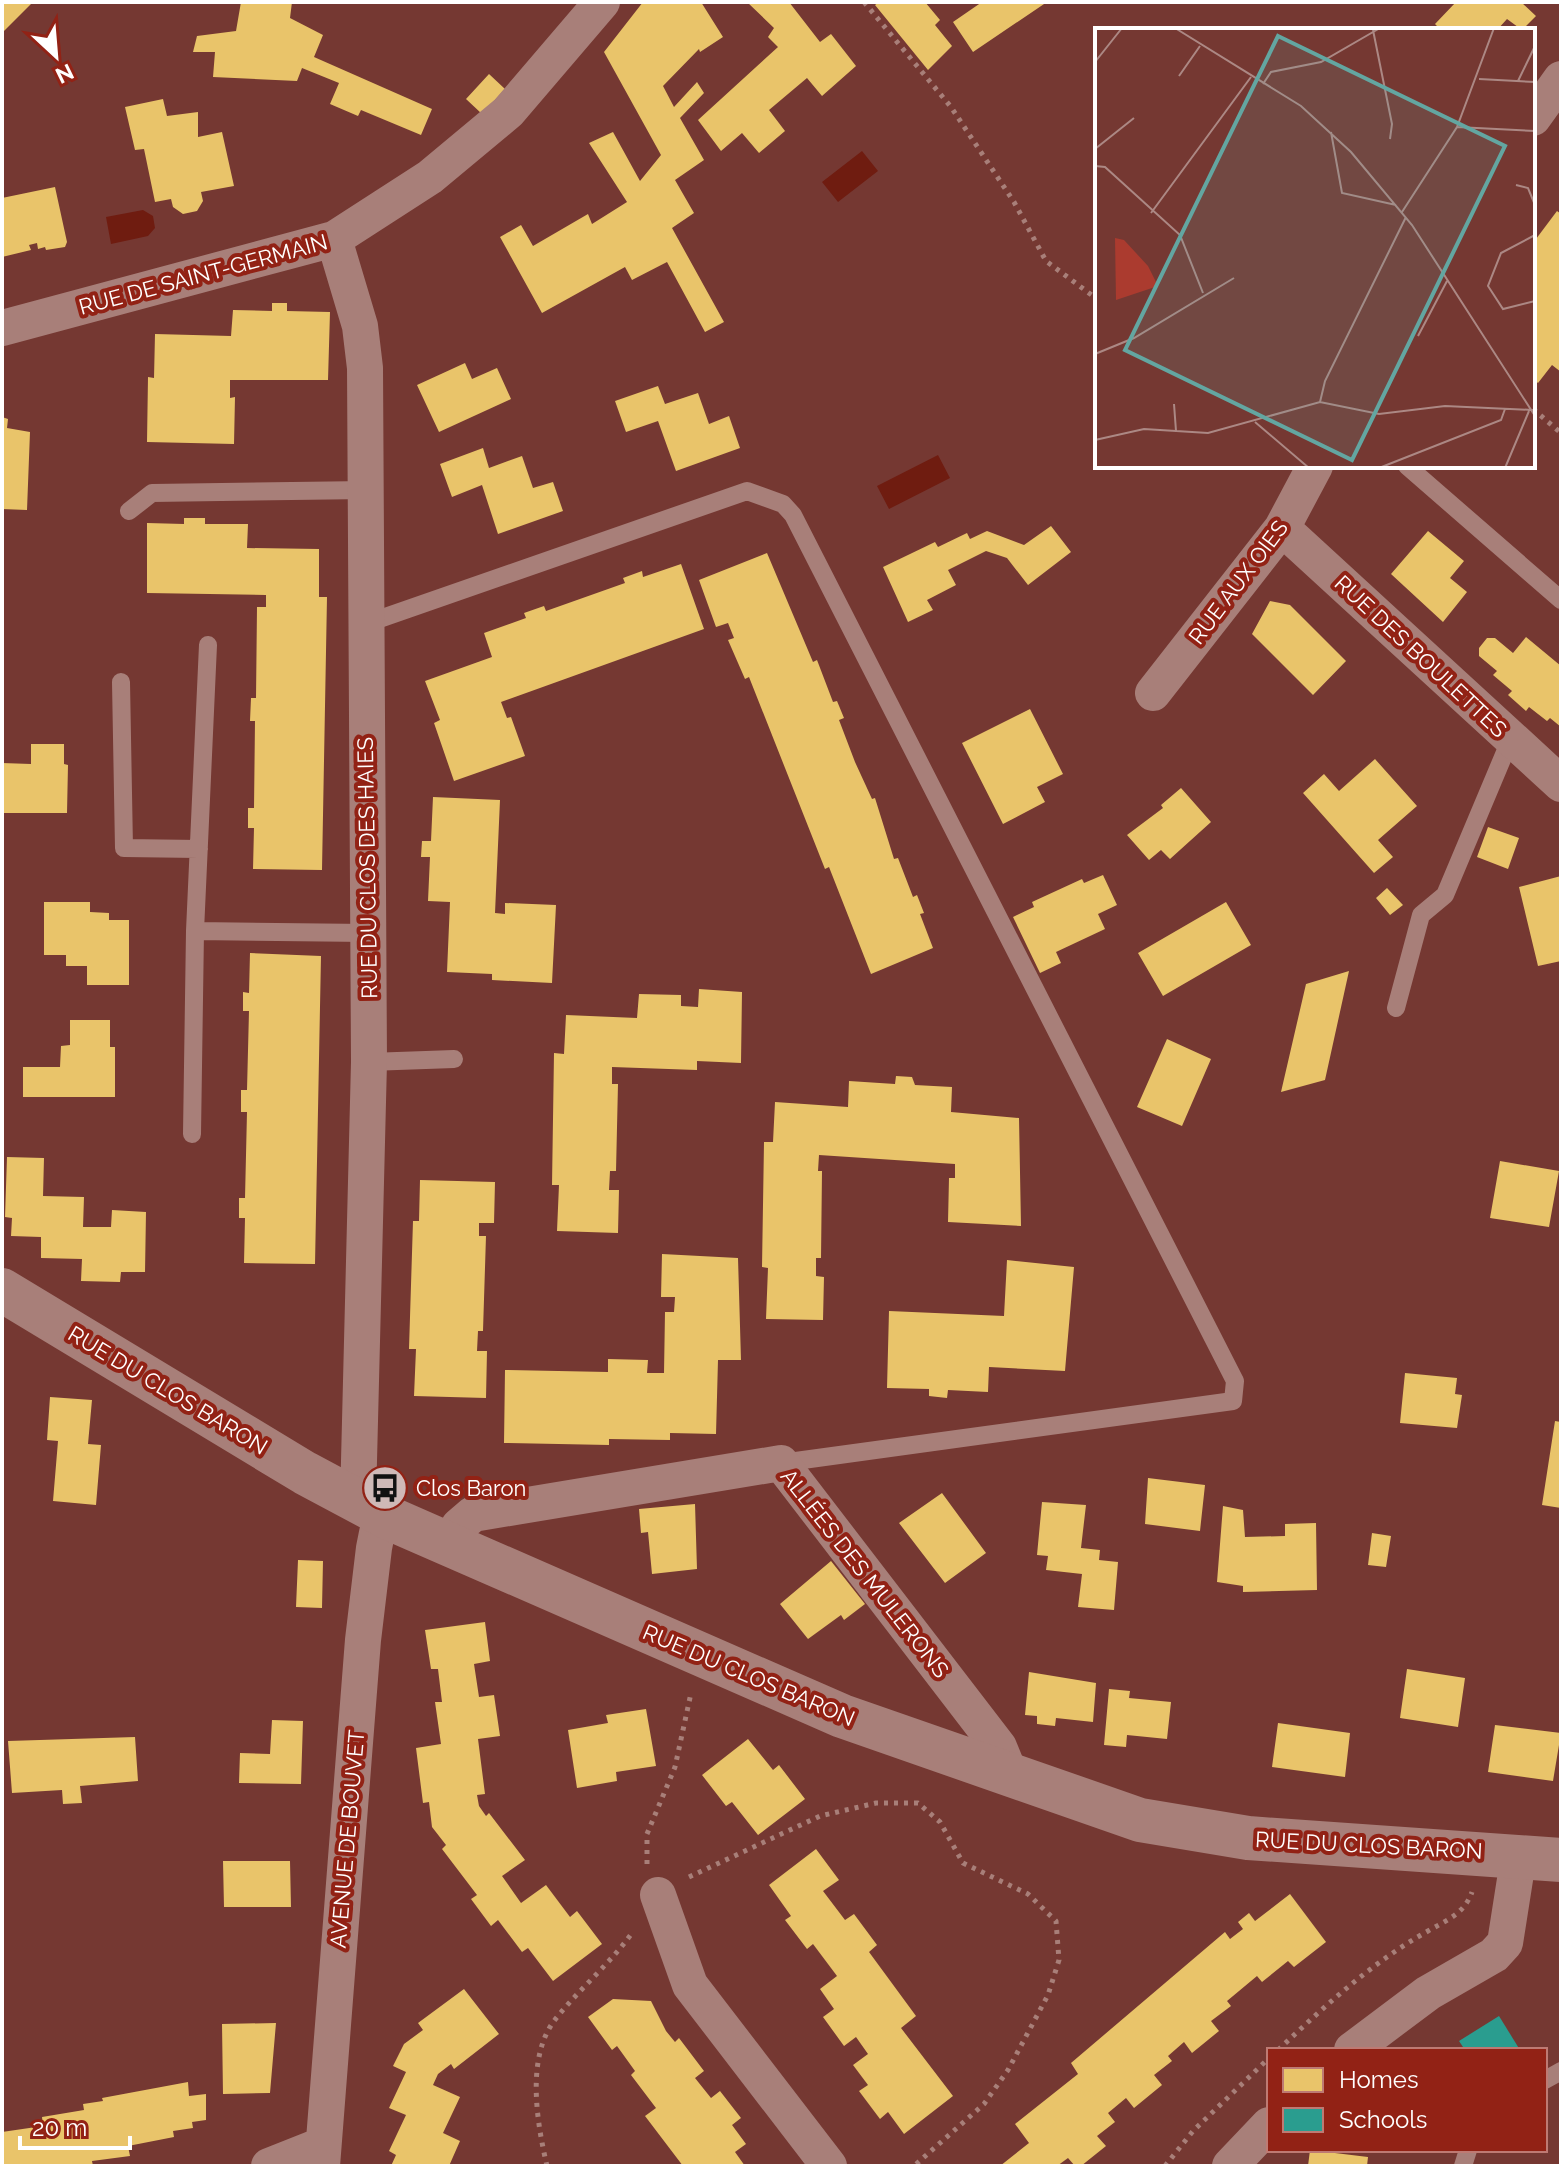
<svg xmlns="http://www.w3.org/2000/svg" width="1563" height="2168" font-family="Raleway,sans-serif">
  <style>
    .water { fill: #6f1c10 }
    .homes { fill: #e9c46a }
    .schools { fill: #2a9d8f }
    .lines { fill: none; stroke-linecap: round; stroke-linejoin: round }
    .path { stroke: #a87f79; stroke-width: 5; stroke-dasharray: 4 6; stroke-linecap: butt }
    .service { stroke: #a87f79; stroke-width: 18 }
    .minor { stroke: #a87f79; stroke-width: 36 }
    .tertiary { stroke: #a87f79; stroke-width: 44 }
    .labels { text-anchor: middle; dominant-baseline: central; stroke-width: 8; stroke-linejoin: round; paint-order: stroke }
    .street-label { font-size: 22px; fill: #fff; stroke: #922215 }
    .poi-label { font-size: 22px; fill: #fff; stroke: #922215; text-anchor: start }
    .inset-road { fill: none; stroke: #ac8884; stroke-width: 2 }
    .view { fill: #63a6a1; fill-opacity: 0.15; stroke: #63a6a1; stroke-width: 4 }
    .inset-edge { fill: none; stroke: #fff; stroke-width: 4 }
  </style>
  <rect width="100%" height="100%" fill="#753832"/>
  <path class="water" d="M862 151 878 171 838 202 822 182Z
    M143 210 153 216 155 228 148 236 111 244 106 217Z
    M938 455 950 478 889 509 877 486Z"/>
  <path class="homes" d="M2 2H33L2 33Z
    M241 2H292L290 18 323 35 314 57 432 109 421 135 361 110 358 116 330 104 339 83 302 68 297 81 213 77 215 52H193L197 36 236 31Z
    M643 2H701L723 37 700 52 699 49 663 86 674 107 697 82 704 93 680 118 704 160 675 180 694 213 672 228 724 322 705 332 667 262 632 280 625 267 542 313 500 237 521 225 533 246 588 214 592 224 627 202 589 143 613 132 640 181 661 155 604 52Z
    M747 2H789L820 42 831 34 856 66 822 96 807 78 769 110 785 131 759 153 742 133 721 151 698 120 778 47 768 37 774 28Z
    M879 2H925L940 20 935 25 952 46 928 70 875 5Z
    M982 2H1047L973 52 953 22Z
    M1456 2H1521L1536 16 1522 30 1507 19 1497 30H1441L1435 24Z
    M489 74 505 89 482 114 466 99Z
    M163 99 167 116 198 112V137L222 132 234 186 201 192 203 201 197 211 183 214 173 207 171 199 155 202 144 149 135 150 125 107Z
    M55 187 67 242 65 247 46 250 45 247 38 249 37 243 29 245 31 250 2 257V198Z
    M1557 211 1561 214V372L1552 365 1538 383 1533 379V243Z
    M272 303H287V311L330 312 328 380H230V398L235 397 234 444 147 442 148 377 154 378 155 334 231 336 233 310 272 311Z
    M465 363 472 379 497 368 511 399 439 432 417 385Z
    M658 386 665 404 698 393 709 424 729 416 740 448 676 471 658 421 626 432 615 401Z
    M2 417 8 419 7 428 30 432 27 510 2 509Z
    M483 448 489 468 522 456 533 488 553 482 563 511 498 534 482 485 452 497 440 464Z
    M184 518H205V524H248L247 548 319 549V597H327L322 870 253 869 254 828H248V808H254L255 721H250L251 698H256L257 607H266V595L147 593V523L184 524Z
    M1051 526 1071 552 1028 585 1007 558 986 551 948 570 956 585 927 600 933 610 908 622 883 567 935 542 938 547 967 533 970 539 987 531 1024 545Z
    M1428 531 1464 561 1450 578 1467 592 1443 622 1391 574Z
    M767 553 813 662 817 660 833 702 837 701 844 718 839 720 855 762 872 799 875 798 894 859 898 858 913 897 917 895 924 913 920 914 933 948 871 974 829 867 825 869 749 677 745 679 728 640 734 638 728 623 716 627 699 580Z
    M681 564 704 629 501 702 507 718 511 717 525 756 454 781 434 723 440 720 425 681 492 657 484 633 526 618 524 613 544 606 546 611 625 583 623 578 642 571 643 577Z
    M1270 601 1290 605 1346 661 1313 695 1252 634Z
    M1526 637 1561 666V727L1550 718 1547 721 1529 707 1526 711 1508 695 1512 691 1493 675 1497 671 1479 656V648L1487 638H1495L1513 653Z
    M1030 709 1063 774 1037 787 1045 802 1003 824 962 743Z
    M31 744H64V764L68 765 67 813H2V763L31 764Z
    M1375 759 1417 806 1378 840 1393 857 1374 873 1303 793 1324 774 1339 791Z
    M1181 788 1211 822 1170 859 1161 850 1149 860 1127 835 1163 808 1161 805Z
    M433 797 500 800 495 913 505 914V903L556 905 552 983 492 980V974L447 972 450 902 428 901 430 857H421L422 841H431Z
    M1488 827 1519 838 1508 869 1477 857Z
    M1103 875 1117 905 1098 914 1105 929 1056 952 1061 963 1040 973 1013 917 1034 907 1032 902 1082 879 1084 883Z
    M1561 876V961L1538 966 1519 887Z
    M1387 888 1403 905 1390 915 1376 898Z
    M44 902H90V912L109 913V920H129V985H87V966H66V955H44Z
    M1226 902 1251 945 1163 996 1138 953Z
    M250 953 321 956 315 1264 244 1263 245 1218H239V1198H245L247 1112H241V1090H247L249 1011H243V992L249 993Z
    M1349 971 1325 1080 1281 1092 1306 984Z
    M699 989 742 992 741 1063 697 1061V1070L612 1067V1084H618L616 1171H610L609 1190H619L618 1233 557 1231 559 1185H552L554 1053 564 1054 566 1015 637 1018 639 994 681 995V1006L698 1007Z
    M70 1020H110V1047H115V1097H23V1067H60L61 1046 70 1045Z
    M1167 1039 1211 1059 1182 1126 1137 1107Z
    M896 1076 912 1077 915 1085 952 1087 951 1112 1019 1118 1021 1226 948 1222 949 1178H955V1164L819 1155 818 1171H822L821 1258H816V1276L824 1277 823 1320 766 1319 768 1268 762 1267 764 1142H773L775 1102 848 1107 849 1081 895 1084Z
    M7 1157 44 1158 43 1196 84 1197 83 1227H111L112 1210 146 1212 145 1272H121L120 1282 81 1281 82 1259 41 1258V1237L11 1236 12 1218 5 1217Z
    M1500 1161 1559 1171 1549 1227 1490 1218Z
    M420 1180 495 1182 494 1223H479V1236H486L483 1331H478L477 1351H487L486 1398 414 1396 416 1349H409L413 1221H419Z
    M662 1254 738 1258 741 1360H718L716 1434 670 1433V1440L609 1439V1445L504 1443 505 1370 608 1372V1359L648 1360 647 1373H664L665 1312H674L675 1297H661Z
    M1007 1260 1074 1267 1065 1371 989 1367 988 1392 948 1390 947 1398 929 1396V1389L887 1388 889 1311 1004 1316Z
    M1405 1373 1457 1378 1455 1394 1462 1395 1457 1428 1400 1423Z
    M50 1397 92 1400 88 1444 101 1445 96 1505 53 1501 58 1441 47 1440Z
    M1555 1421 1561 1422V1508L1542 1505Z
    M1148 1478 1205 1485 1200 1531 1145 1524Z
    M942 1493 986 1553 945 1583 899 1523Z
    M1042 1502 1086 1505 1081 1548 1100 1550 1099 1560 1118 1562 1114 1610 1078 1607 1082 1574 1046 1570 1048 1556 1037 1555Z
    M695 1504 697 1569 652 1574 648 1532 641 1533 639 1509Z
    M1223 1506 1243 1510 1245 1537 1285 1536V1524L1316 1523 1317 1590 1243 1592V1586L1217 1582Z
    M1372 1533 1391 1536 1386 1567 1368 1565Z
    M298 1560 323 1561 322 1608 296 1607Z
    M831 1561 865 1604 844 1620 841 1615 808 1639 780 1604Z
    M485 1622 490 1661 474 1664 479 1697 494 1695 500 1736 478 1739 485 1794 477 1795 479 1806 486 1816 489 1813 525 1860 502 1876 521 1903 546 1885 570 1917 577 1911 602 1944 553 1981 528 1948 522 1952 498 1920 491 1926 471 1899 477 1895 442 1849 446 1845 432 1827 429 1802 423 1803 416 1748 441 1744 435 1702H442L438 1669H431L425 1630Z
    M1407 1669 1465 1678 1458 1727 1400 1718Z
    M1029 1672 1096 1683 1093 1722 1056 1718 1055 1726 1037 1724V1716L1025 1715Z
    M1109 1689 1130 1691 1129 1698 1171 1702 1167 1739 1127 1735 1126 1747 1104 1745Z
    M646 1709 656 1766 616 1772 617 1781 577 1788 568 1730 608 1723 606 1715Z
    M272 1720 303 1721 301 1784 239 1783 240 1753 270 1754Z
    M1278 1723 1350 1733 1345 1777 1272 1767Z
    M1495 1725 1561 1733 1553 1781 1488 1772Z
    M135 1737 138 1781 80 1786 82 1803 63 1804 62 1790 12 1793 8 1741Z
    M748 1739 773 1770 779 1765 805 1799 758 1835 732 1802 726 1806 702 1775Z
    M816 1849 839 1880 823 1891 845 1920 854 1914 877 1945 869 1952 916 2016 901 2028 953 2096 904 2134 888 2112 880 2119 859 2091 868 2085 853 2065 868 2054 856 2037 844 2046 823 2017 834 2009 820 1989 837 1976 813 1944 807 1949 785 1920 791 1916 769 1885Z
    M223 1861H290L291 1907H224Z
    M1290 1894 1326 1942 1294 1967 1288 1961 1262 1982 1257 1976 1227 2001 1231 2006 1211 2021 1219 2031 1192 2053 1184 2042 1168 2056 1172 2061 1154 2075 1162 2085 1134 2108 1126 2098 1108 2113 1115 2122 1097 2136 1106 2146 1081 2166H1075L1068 2158 1057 2166H1000L1029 2143 1015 2124 1078 2074 1071 2063 1225 1932 1230 1939 1243 1929 1238 1922 1249 1913 1255 1921Z
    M464 1989 499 2034 454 2069 451 2064 438 2074 433 2085 460 2097 443 2133 460 2141 449 2166H391L396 2155 389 2151 406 2115 389 2108 406 2072 393 2066 404 2044 423 2030 418 2023Z
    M613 1999 651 2001 666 2031 675 2042 679 2038 704 2071 695 2078 711 2098 720 2091 741 2118 732 2125 746 2144 735 2152 745 2166H683L645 2116 656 2108 631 2075 635 2071 617 2046 612 2050 588 2017Z
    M276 2023 270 2093 223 2094 222 2024Z
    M188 2082 189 2096 206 2094V2120L192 2122 193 2128 173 2131 174 2137 128 2146 130 2156 92 2161 93 2166H2V2132L43 2126 42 2117 84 2110 83 2104 103 2101 102 2098Z
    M1310 2150 1368 2157 1367 2166H1308Z"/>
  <path class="schools" d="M1499 2016 1520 2050H1465L1459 2041Z"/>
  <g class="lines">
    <path class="path" d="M864 2 951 107 1014 202 1046 261 1097 299
      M1533 409 1561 433
      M647 1864V1834L675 1767 691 1693
      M689 1877 820 1816 876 1803H918L940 1822 963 1863 1028 1894 1056 1921 1059 1960 1048 1995 1008 2070 984 2104 914 2166
      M1278 2050C1325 2006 1371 1963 1428 1931 1447 1920 1464 1914 1472 1892
      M547 2166C537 2123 526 2059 554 2021 578 1990 609 1965 632 1933
      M1165 2166 1193 2131 1269 2058"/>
    <path class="service" d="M1407 466 1561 600
      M129 511 152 493 367 490
      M365 624 747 491 783 504 793 515 1235 1381 1233 1401 781 1463
      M121 682 124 848 199 849
      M195 931 208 645
      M1396 1008 1421 915 1445 895 1511 738
      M369 1062 454 1059
      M192 1134 195 931 368 933
      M1545 2080 1561 2071
      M1463 2166 1468 2150"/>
    <path class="minor" d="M1533 118 1561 79
      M334 239 360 326 365 368 369 1062 358 1501
      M2 328 334 239 430 177 508 112 602 2
      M1282 528 1561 784
      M1153 693 1282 528 1315 466
      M448 1544 459 1526 473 1514 781 1463 999 1747 1010 1774
      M658 1895 690 1985 829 2166
      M1352 2050 1428 1993 1494 1955 1505 1943 1519 1854
      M269 2166 322 2145
      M322 2166 363 1640 374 1548 377 1533 391 1519
      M1230 2166 1269 2125"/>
    <path class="tertiary" d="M2 1290 305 1473 391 1519 842 1716 1140 1820 1248 1838 1561 1860"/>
  </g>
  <defs>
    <g id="bus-disc" transform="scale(2.3)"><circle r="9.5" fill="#cfb9b7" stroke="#922215"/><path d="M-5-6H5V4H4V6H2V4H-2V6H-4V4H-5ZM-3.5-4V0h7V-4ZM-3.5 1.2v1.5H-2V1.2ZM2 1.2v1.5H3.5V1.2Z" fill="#111"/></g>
  </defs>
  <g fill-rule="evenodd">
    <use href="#bus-disc" x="385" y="1488"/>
  </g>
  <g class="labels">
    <g class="street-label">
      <text transform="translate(203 274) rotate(-15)">RUE DE SAINT-GERMAIN</text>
      <text transform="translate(1238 582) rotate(-53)">RUE AUX OIES</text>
      <text transform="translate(1421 656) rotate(43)">RUE DES BOULETTES</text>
      <text transform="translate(367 868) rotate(-91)">RUE DU CLOS DES HAIES</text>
      <text transform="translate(168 1390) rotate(31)">RUE DU CLOS BARON</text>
      <text transform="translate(865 1573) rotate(52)">ALLÉES DES MULERONS</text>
      <text transform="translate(749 1675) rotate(23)">RUE DU CLOS BARON</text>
      <text transform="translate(347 1839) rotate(-85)">AVENUE DE BOUVET</text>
      <text transform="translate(1369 1845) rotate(3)">RUE DU CLOS BARON</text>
    </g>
    <g class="poi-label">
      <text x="416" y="1488">Clos Baron</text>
    </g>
  </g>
  <g transform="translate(1095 28)">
    <rect width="440" height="440" fill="#753832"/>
    <path d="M20 210 29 212 53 238 63 258 21 272Z" fill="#ab3b2f"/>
    <path class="inset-road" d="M80 0 206 78 256 124 317 197 440 388M278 2 297 96 295 111M0 34 27 0M84 48 105 18M384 51 440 54M423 53 440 18M168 56 176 44 226 34 285 0M362 99 440 103M236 104 247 165 301 177M0 121 39 90M0 138 10 139 85 207 108 265M421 157 433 160 440 177M307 184 362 99 399 0M56 185 156 49M440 207 406 225 393 258 408 281 440 273M323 308 352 253M0 326 39 310 139 250M225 374 230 353 311 189M79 376 81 403M160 394 214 440M0 412 49 401 113 405 225 374 284 386 350 378 438 382M284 440 406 392 410 381M410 440 434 383"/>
    <path class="view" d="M183 8 410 118 257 432 30 322Z"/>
    <rect width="440" height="440" class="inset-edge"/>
  </g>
  <rect width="1563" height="2168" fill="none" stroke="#ffffff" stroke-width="8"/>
  <rect x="1267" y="2048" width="280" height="104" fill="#922215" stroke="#be7a73" stroke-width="2"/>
  <rect x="1283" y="2068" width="40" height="24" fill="#e9c46a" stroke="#be7a73" stroke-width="2"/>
  <text x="1339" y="2088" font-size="24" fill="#ffffff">Homes</text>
  <rect x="1283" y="2108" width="40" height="24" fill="#2a9d8f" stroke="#be7a73" stroke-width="2"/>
  <text x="1339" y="2128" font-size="24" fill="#ffffff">Schools</text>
  <g transform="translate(56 56) rotate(154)" stroke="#922215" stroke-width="6" paint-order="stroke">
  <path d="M0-6L14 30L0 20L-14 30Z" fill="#ffffff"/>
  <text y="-12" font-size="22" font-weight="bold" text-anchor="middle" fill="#ffffff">N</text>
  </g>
  <path d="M20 2136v12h110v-12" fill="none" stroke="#ffffff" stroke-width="4"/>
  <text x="32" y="2136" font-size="24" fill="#ffffff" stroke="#922215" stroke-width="6" paint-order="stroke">20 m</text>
</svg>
